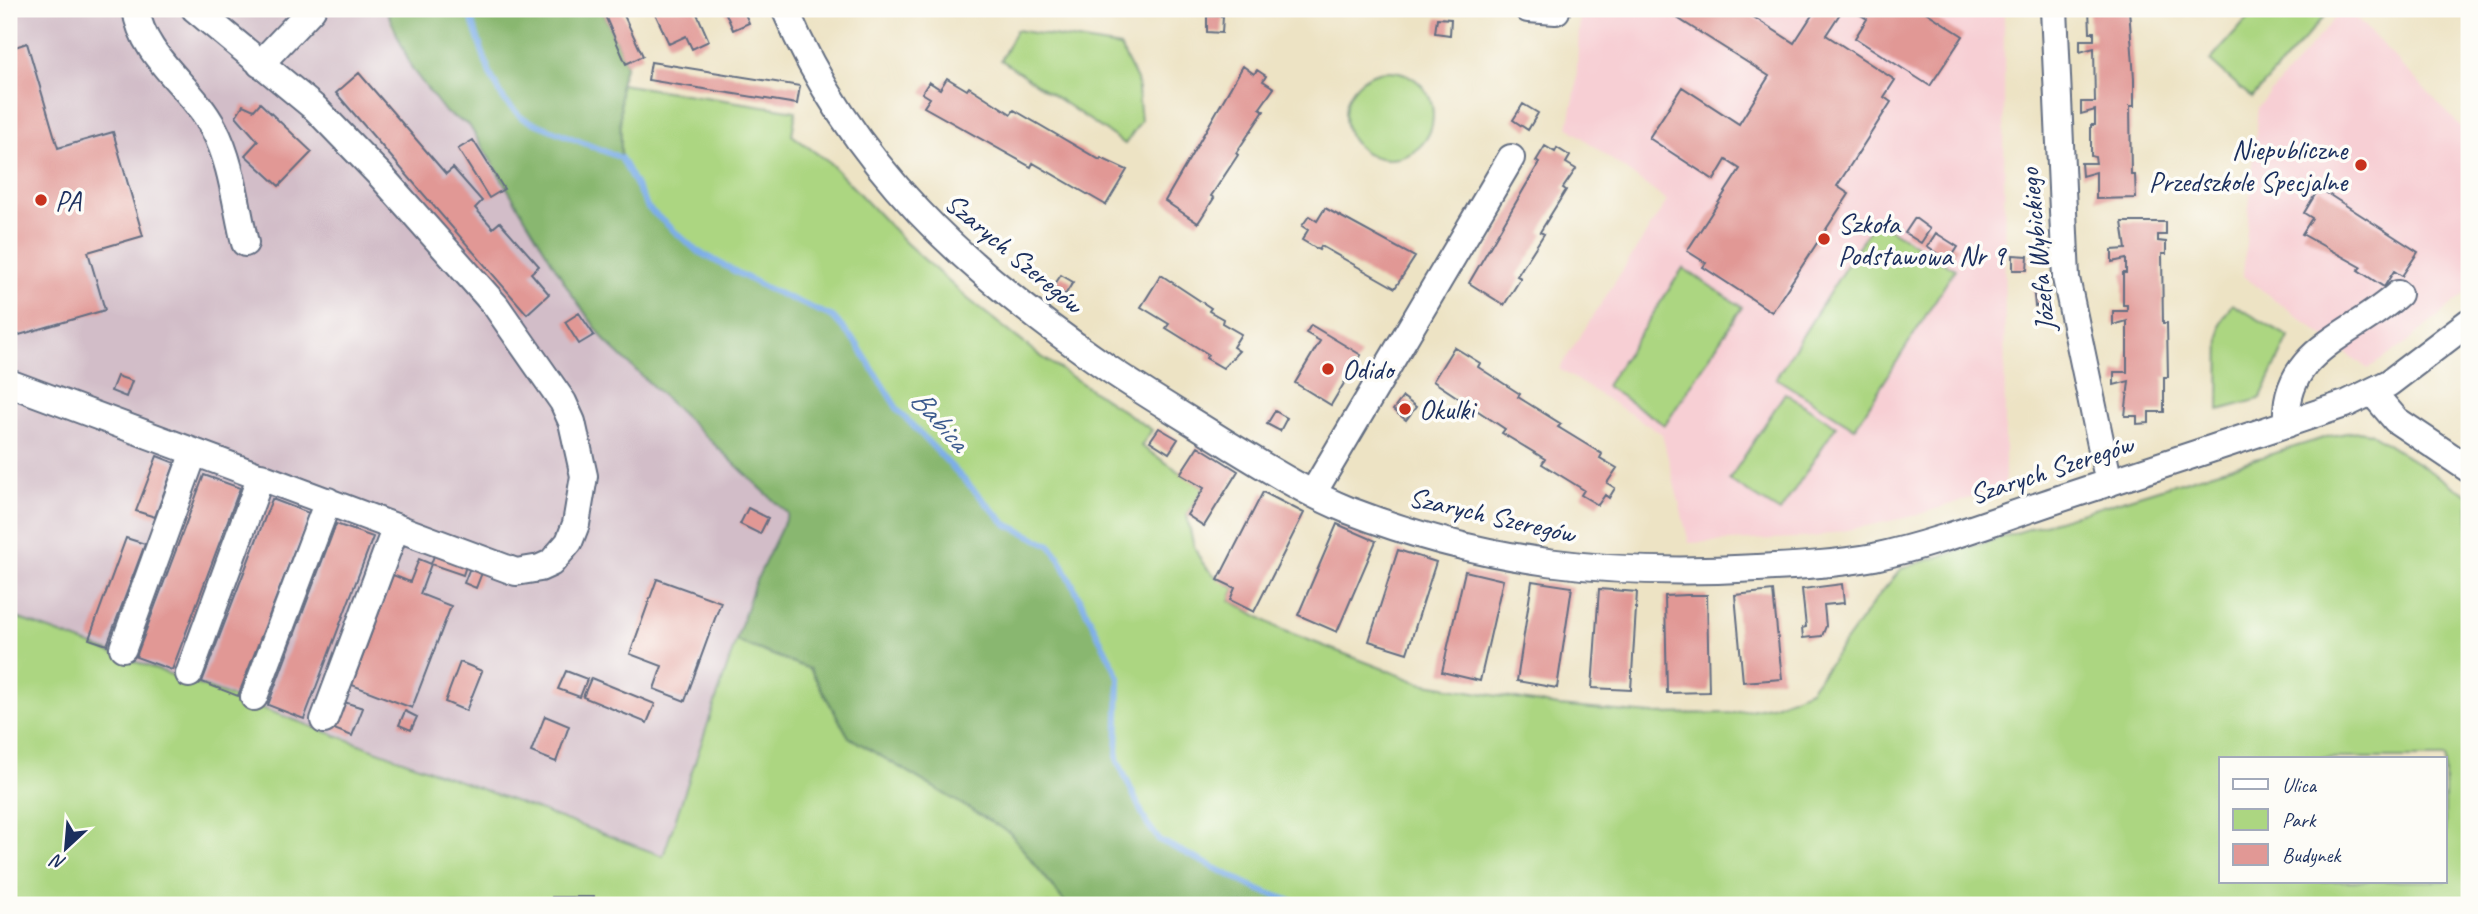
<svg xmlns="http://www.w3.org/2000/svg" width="2478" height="914" font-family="Caveat,sans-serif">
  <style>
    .built { fill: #f7cfd4 }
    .industrial { fill: #d2bdc8 }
    .green { fill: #acd681; stroke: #648270; stroke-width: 2; fill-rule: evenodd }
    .forest { fill: #89b76f; stroke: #527366; stroke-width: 2 }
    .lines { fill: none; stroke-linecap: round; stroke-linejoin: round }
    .stream { stroke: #7daee8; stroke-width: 6 }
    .building { fill: #e19895 }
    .minor-casing { stroke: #646e82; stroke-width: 30 }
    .minor { stroke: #fff; stroke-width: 26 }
    .poi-dot { fill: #c8321e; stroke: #fdfcf7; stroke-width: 2.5 }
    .labels { text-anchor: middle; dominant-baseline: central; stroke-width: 7; stroke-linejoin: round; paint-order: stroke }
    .poi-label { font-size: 28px; fill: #1b2f5e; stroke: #fdfcf7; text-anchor: start }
    .street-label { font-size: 28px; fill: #1b2f5e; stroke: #fdfcf7 }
    .water-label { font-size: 30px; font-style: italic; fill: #3d5b8e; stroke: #fdfcf7 }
  </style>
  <rect width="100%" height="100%" fill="#fdfcf7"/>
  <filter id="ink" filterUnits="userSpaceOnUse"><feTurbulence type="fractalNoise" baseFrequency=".0143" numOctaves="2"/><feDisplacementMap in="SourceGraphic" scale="14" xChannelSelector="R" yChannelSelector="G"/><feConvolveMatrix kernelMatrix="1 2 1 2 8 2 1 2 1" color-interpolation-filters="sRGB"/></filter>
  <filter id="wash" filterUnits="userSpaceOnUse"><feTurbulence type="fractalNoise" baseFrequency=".00686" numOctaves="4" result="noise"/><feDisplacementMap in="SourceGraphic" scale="28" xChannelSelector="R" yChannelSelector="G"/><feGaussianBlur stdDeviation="1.57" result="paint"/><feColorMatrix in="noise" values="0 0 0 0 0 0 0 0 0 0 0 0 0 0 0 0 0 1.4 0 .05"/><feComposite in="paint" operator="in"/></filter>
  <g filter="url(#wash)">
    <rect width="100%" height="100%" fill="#ede3c4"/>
    <path class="built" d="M1580 9H2004L2005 487 1914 516 1814 537 1689 543 1662 434 1559 369 1667 201 1568 127 1576 88Z
      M2343 9H2348L2469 135V290L2404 345 2368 369 2243 276 2258 107Z"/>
    <path class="industrial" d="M9 9H386L392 28 446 113 469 125 571 293 606 342 789 515 754 585 664 856 9 615Z"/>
    <path class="green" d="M2256 9H2325L2328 12 2252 98 2210 61Z
      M1016 30 1120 47 1137 80 1141 121 1125 144 1001 60Z
      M1345 115a44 44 0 1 1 88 0a44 44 0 1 1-88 0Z
      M620 84 796 111 792 135 831 164 906 243 968 299 1039 355 1152 430 1141 446 1204 488 1187 515C1194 553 1199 570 1235 588L1230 600 1280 629 1420 683 1558 706 1651 714 1734 713 1775 705 1810 690 1879 595 1902 568 2330 436 2358 431 2370 433 2469 496V905H1304L1259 890 1159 840 1146 822 1117 759 1119 677 1060 559 1050 545 1006 524 898 410 857 344 833 317 766 288 697 251 648 208 621 158ZM2221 758H2445V881H2221Z
      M1875 220 1955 269 1855 428 1776 378Z
      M1683 268 1742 307 1665 425 1606 386Z
      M2232 304 2289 337 2260 399 2219 410 2220 324Z
      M1785 393 1836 426 1780 512 1729 480Z
      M9 615 663 856 736 641 810 669 849 737 1010 833 1067 905H9Z"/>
    <path class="forest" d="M386 9H602L626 64 620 84 621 158 648 208 697 251 766 288 833 317 857 344 898 410 1006 524 1050 545 1060 559 1119 677 1117 759 1146 822 1160 840 1259 890 1304 905H1067L1010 833 849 737 810 669 736 641 754 585 788 514 606 342 571 293 469 125 446 113 412 69Z"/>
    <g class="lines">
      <path class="stream" d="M468 9 490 74 504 100 522 118 621 158 648 208 697 251 766 288 833 317 857 344 898 410 1006 524 1050 545 1060 559 1119 677 1117 759 1146 822 1159 840 1259 890 1304 905"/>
    </g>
    <g id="blocks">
      <path class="building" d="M602 9H621L643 56 626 64Z
        M653 9H695L709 41 692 49 686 36 669 44Z
        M724 9H743L749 23 733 30Z
        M1663 9H1741L1794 43 1816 9H1843L1826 35 1895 80 1884 97 1891 102 1837 186 1849 194 1772 312 1703 267 1706 263 1687 251 1740 169 1726 160 1714 180 1649 138 1682 87 1739 124 1769 76Z
        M1851 9H1921L1963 36 1930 86 1855 38 1867 19Z
        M2089 9H2129L2134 79V106H2130L2131 175H2135L2136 198 2096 199V172L2082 176 2081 163H2096L2095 157 2091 156V125H2095V110L2081 114V102H2095L2094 48 2080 52V40H2094V32H2090Z
        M1207 16H1223L1222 33 1207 32Z
        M1437 18 1451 19 1450 35 1435 33Z
        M27 43 58 148 113 132 143 236 88 252 105 310 9 338V49Z
        M651 62 800 86 797 104 648 80Z
        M1243 66 1254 74 1257 70 1266 76 1263 81 1274 88 1260 108 1264 111 1236 153 1238 155 1211 196 1214 198 1198 223 1165 201Z
        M359 73 446 174 453 168 482 201 475 208 493 228 500 222 539 266 531 273 549 294 527 314 336 93Z
        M947 78 967 90 969 87 1011 114 1014 110 1100 160 1101 158 1127 170 1106 205 1033 163 1031 167 924 107 930 98 922 93 929 82 940 89Z
        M260 103 312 152 279 186 245 155 258 141 236 116 243 105 254 110Z
        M1523 104 1538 113 1528 130 1513 120Z
        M473 140 504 189 489 198 458 149Z
        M1545 146 1555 152 1557 148 1570 156 1566 163 1576 169 1563 188 1566 190 1540 232 1544 234 1517 276 1521 278 1504 305 1469 283 1539 163 1536 161Z
        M2319 188 2418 252 2402 276 2394 271 2384 287 2358 270 2361 267 2302 234 2312 218 2304 213Z
        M1325 208 1415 257 1395 288 1321 246 1319 250 1302 240 1308 230 1302 226 1309 216 1317 221Z
        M1915 218 1930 229 1921 243 1905 233Z
        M2122 222H2166V235H2158V241L2166 242V254H2162L2163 323H2167L2168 377H2164V412H2149V423L2137 424V416H2125L2129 381 2114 385V372H2127V321L2113 325V311H2127V305H2123V273H2126V259L2112 262V250L2126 249Z
        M1936 233 1958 247 1949 261 1927 247Z
        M2013 255 2028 256 2027 270H2013Z
        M1061 275 1073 282 1065 295 1053 287Z
        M1161 275 1211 308 1209 311 1223 319 1222 323 1241 334 1233 347 1239 351 1223 368 1206 358 1208 354 1166 328 1169 324 1141 307Z
        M2048 285 2050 304 2035 306 2033 286Z
        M579 313 594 335 579 344 565 322Z
        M1311 325 1361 355 1331 405 1295 383 1320 341 1306 333Z
        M1454 347 1480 363 1478 367 1520 394 1518 397 1561 424 1558 427 1602 454 1600 458 1617 468 1607 483 1615 488 1609 498 1605 495 1598 505 1581 495 1584 490 1542 464 1545 459 1502 433 1505 429 1433 381Z
        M117 376 132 381 126 397 111 391Z
        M1403 397 1416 407 1406 420 1393 410Z
        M1275 411 1287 418 1280 431 1267 424Z
        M1159 428 1178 439 1169 453 1150 441Z
        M1198 446 1238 471 1204 526 1187 515 1204 488 1180 474Z
        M157 456 175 463 155 517 136 511Z
        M204 475 240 488 172 670 136 657Z
        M1263 492 1304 513 1254 612 1230 600 1235 588 1218 580Z
        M272 499 309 513 238 696 202 682Z
        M748 508 768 518 760 534 740 524Z
        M336 524 373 537 304 719 268 705Z
        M1337 524 1376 541 1337 632 1298 615Z
        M126 538 145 544 107 645 89 639Z
        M1398 550 1436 562 1407 653 1369 641Z
        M435 553 467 563 463 575 431 564 420 594 451 606 412 708 352 685 393 575 410 582 419 559 431 564Z
        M471 565 483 570 476 588 464 583Z
        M1465 571 1503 580 1480 681 1442 672Z
        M657 579 721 602 685 701 654 689 662 666 630 654Z
        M1532 581 1572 587 1557 688 1517 681Z
        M1842 584 1844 603 1824 605 1826 626 1822 636 1803 638 1802 628 1806 627 1802 589Z
        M1599 589 1637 592 1631 690 1592 688Z
        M1773 591 1782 679 1743 682 1735 595Z
        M1687 595H1707L1709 692 1667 693 1665 596Z
        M460 662 482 671 466 711 445 702Z
        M566 671 587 679 580 697 558 689Z
        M591 678 655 704 647 723 583 697Z
        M344 702 363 708 352 736 334 729Z
        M405 711 417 717 411 730 399 725Z
        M545 716 569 726 556 762 531 752Z
        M552 897H594V905H552Z"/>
    </g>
  </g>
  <g filter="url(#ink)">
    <use href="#blocks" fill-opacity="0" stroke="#646e82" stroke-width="2"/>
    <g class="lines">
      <g class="minor-casing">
        <path id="minor" d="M136 9C142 57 192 86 214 129 232 163 236 206 245 243
          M785 9C851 166 968 272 1106 367 1146 394 1188 419 1229 445 1267 468 1306 493 1348 510 1484 563 1613 577 1757 568 1796 566 1836 564 1874 557 1935 544 1996 520 2056 500 2153 468 2251 436 2348 403L2389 383 2469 322
          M1528 9 1556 11
          M2054 9 2066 278 2109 483
          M260 64 312 9
          M9 383 516 572 540 568 551 563 569 542 576 524 584 476 572 422 563 402 496 306 381 176 316 109 195 9
          M2373 393 2396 420 2469 469
          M2287 424C2282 349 2353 336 2398 294
          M1313 493 1511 158
          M123 648 194 452
          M189 674 261 476
          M254 697 328 501
          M324 720 396 527"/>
      </g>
      <use href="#minor" class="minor"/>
    </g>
  </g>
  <g class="poi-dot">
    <circle cx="2361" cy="165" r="7"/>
    <circle cx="41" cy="200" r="7"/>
    <circle cx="1824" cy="239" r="7"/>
    <circle cx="1328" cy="369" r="7"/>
    <circle cx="1405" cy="409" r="7"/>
  </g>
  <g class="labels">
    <g class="poi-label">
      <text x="2347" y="149" text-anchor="end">Niepubliczne<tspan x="2347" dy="32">Przedszkole Specjalne</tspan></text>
      <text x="55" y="200">PA</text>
      <text x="1838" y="223">Szkoła<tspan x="1838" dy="32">Podstawowa Nr 9</tspan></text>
      <text x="1342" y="369">Odido</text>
      <text x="1419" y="409">Okulki</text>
    </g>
    <g class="street-label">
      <text transform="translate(2037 250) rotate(-96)">Józefa Wybickiego</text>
      <text transform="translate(1014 253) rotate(40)">Szarych Szeregów</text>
      <text transform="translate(2051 469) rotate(-18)">Szarych Szeregów</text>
      <text transform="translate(1492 515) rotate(13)">Szarych Szeregów</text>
    </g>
    <g class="water-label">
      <text transform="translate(940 420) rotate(48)">Babica</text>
    </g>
  </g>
  <rect width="2478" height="914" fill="none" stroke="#fdfcf7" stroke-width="35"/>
  <rect x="2219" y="757" width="228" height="126" fill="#fdfcf7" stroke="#a3aaba" stroke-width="2"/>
  <rect x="2233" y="779" width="35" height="10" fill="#ffffff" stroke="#a3aaba" stroke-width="2"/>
  <text x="2282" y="792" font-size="21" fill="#1b2f5e">Ulica</text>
  <rect x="2233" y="809" width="35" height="21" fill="#acd681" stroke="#a3aaba" stroke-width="2"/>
  <text x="2282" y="827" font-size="21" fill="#1b2f5e">Park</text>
  <rect x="2233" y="844" width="35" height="21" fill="#e19895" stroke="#a3aaba" stroke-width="2"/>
  <text x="2282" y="862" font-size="21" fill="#1b2f5e">Budynek</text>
  <g transform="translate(66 848) rotate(206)" stroke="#fdfcf7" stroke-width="5" paint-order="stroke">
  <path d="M0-5L12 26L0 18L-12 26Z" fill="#1b2f5e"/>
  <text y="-10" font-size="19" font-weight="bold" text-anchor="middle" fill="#1b2f5e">N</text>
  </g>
</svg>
